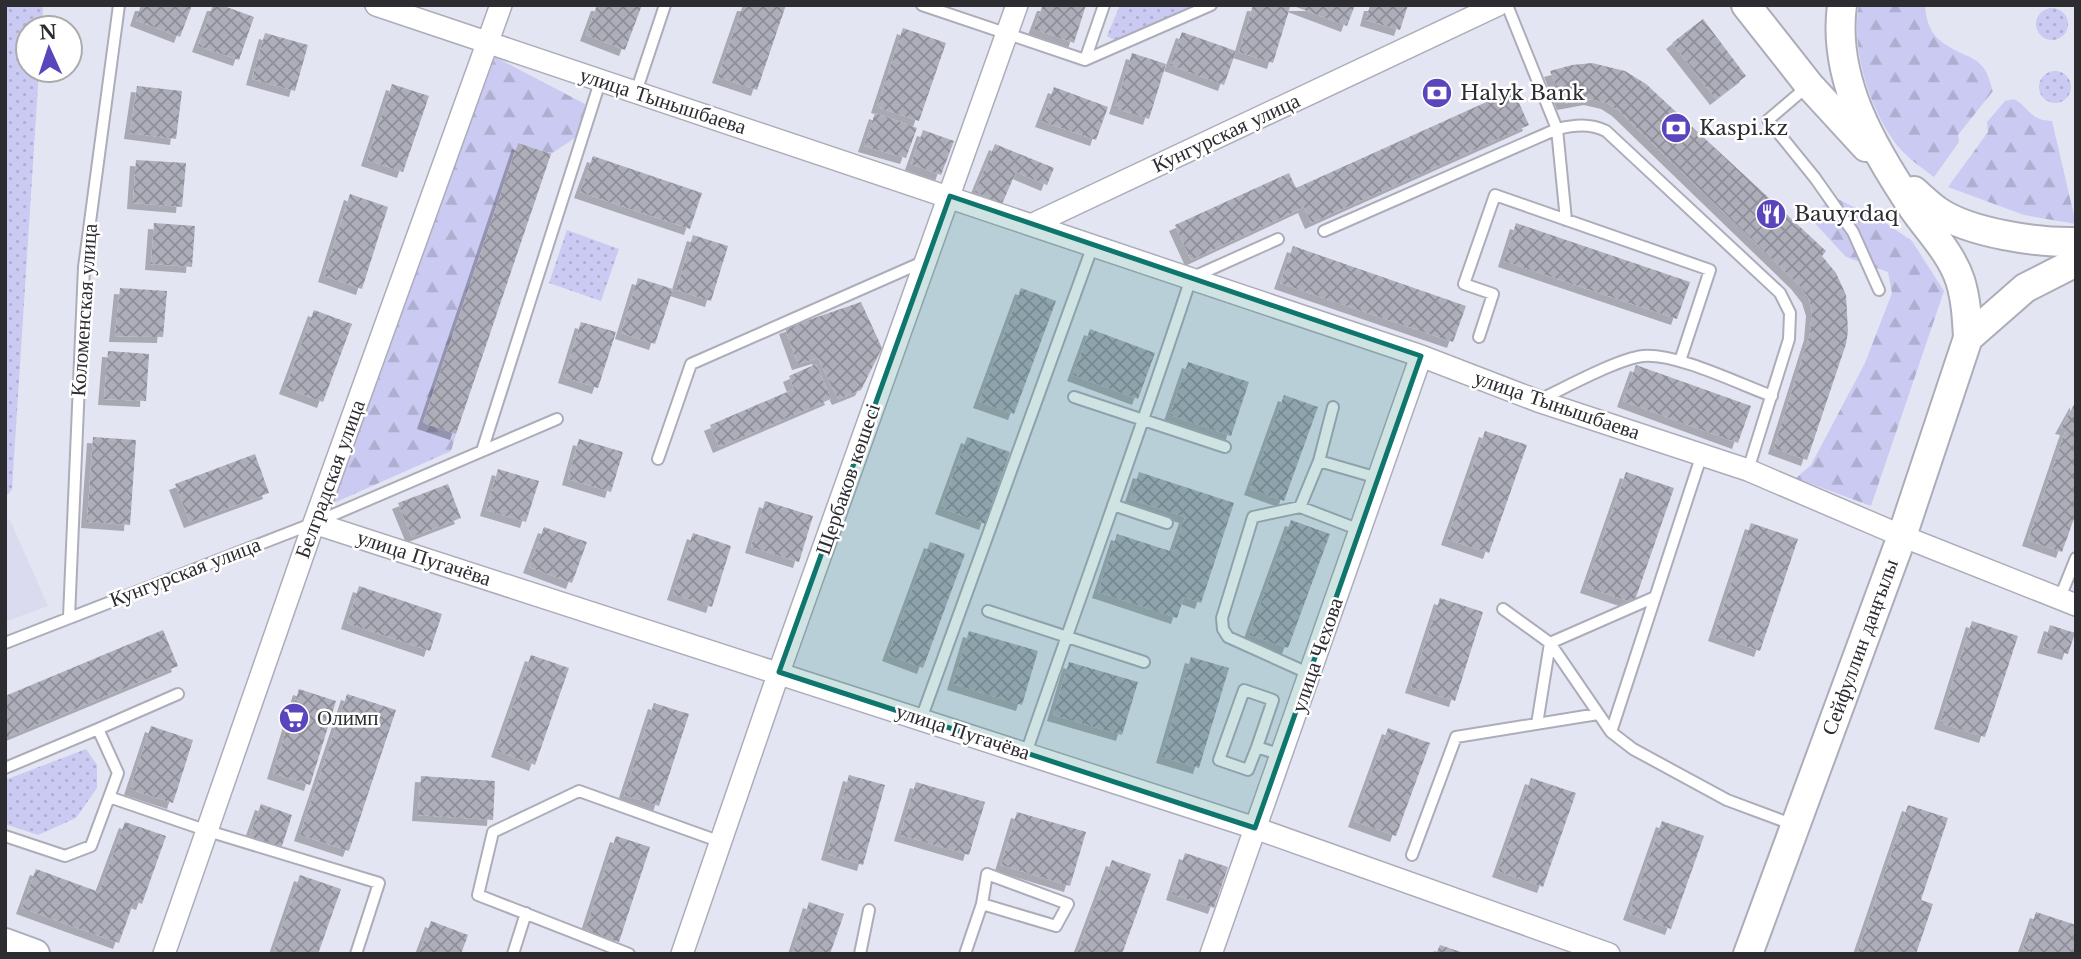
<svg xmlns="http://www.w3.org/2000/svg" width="2081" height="959" font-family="'Libre Baskerville',serif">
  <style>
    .built { fill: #dbdbf0 }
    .grass { fill: url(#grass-dots) }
    .forest { fill: url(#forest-firs) }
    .building { fill: url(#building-cross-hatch); filter: url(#shadow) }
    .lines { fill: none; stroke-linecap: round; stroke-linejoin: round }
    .lane-casing { stroke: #adadba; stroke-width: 14 }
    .street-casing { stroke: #adadba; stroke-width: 24 }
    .secondary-casing { stroke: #adadba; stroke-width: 32 }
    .lane { stroke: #fff; stroke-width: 10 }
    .street { stroke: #fff; stroke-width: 21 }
    .secondary { stroke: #fff; stroke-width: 28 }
    .marked { fill: #0f766e; fill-opacity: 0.2; stroke: #0f766e; stroke-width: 5; stroke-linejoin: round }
    .labels { text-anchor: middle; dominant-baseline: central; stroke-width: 5; stroke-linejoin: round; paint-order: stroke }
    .poi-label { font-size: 21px; fill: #2c2c31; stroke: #fff; text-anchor: start }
    .street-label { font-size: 21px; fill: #2c2c31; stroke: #fff }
  </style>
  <defs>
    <pattern id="grass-dots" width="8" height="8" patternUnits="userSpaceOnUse" patternTransform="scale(1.75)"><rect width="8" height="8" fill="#cacaf2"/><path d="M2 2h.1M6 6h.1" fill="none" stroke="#aeaed0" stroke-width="1.8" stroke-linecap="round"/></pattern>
    <pattern id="forest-firs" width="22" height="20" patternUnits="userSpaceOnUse" patternTransform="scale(1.75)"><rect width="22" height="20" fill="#cacaf2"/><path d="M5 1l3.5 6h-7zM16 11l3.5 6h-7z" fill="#aeaed0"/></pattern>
    <pattern id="building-cross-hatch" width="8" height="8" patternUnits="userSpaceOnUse" patternTransform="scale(1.75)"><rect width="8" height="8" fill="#aeaebb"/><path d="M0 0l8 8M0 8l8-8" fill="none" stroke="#8e8e99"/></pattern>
    <filter id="shadow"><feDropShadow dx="-6" dy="6" stdDeviation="0" flood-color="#0004"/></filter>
  </defs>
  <rect width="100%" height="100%" fill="#e4e5f2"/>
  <path class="built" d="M5 520H10L48 606 5 622Z"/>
  <path class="grass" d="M5 5H43L42 28H28V70H39L12 489 5 498Z
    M1120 5H1211L1121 44 1107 36Z
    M2036 24a16 16 0 1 1 32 0a16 16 0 1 1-32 0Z
    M2039 87a16 16 0 1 1 32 0a16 16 0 1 1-32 0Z
    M567 230 619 249 601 301 549 283Z
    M86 749 97 765V788L76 818 38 835 5 824V780Z"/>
  <path class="forest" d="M1859 5H1925C1927 34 1938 42 1963 54 1970 57 1977 60 1982 66 1988 72 1990 83 1993 91L1958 135 1959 142 1934 177C1924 169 1913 162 1904 153 1872 120 1850 49 1859 5Z
    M495 57 585 104 582 133 551 154 518 143 423 422 456 434 451 451 327 506Z
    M2014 99C2030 108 2029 120 2052 121L2076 224 2024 215 1948 187 1988 132 1987 122 2005 101Z
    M1832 196 1887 224 1912 241 1944 291 1871 506 1796 478 1811 465 1865 363 1892 293 1888 272 1846 257 1811 219Z"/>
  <path class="building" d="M141 5H192L180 37 136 20Z
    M213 5H221L254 17 239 60 198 46Z
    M597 5H642L625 50 586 35Z
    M743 5H786L757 90 718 77Z
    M1043 5H1086L1074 43 1034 29Z
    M1253 5 1290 7 1273 63 1239 52Z
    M1291 5H1355L1347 26Z
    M1370 5H1408L1400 30 1366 20Z
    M1703 19 1746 76 1716 99 1672 43Z
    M903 28 946 43 919 121 877 107Z
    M1182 32 1236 51 1224 85 1170 65Z
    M265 33 308 45 295 91 252 79Z
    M1132 53 1166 64 1149 119 1115 108Z
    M1592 63 1625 71 1646 84 1826 251 1822 256 1836 273 1846 295 1848 331 1846 344 1807 460 1774 448 1810 334 1812 310 1808 297 1797 283 1618 110 1607 103 1590 99 1563 104 1550 71 1572 65Z
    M392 84 429 96 403 172 367 160Z
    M137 86 182 91 176 139 130 133Z
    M1054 87 1108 107 1096 140 1041 121Z
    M1513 90 1529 125 1311 223 1304 207 1191 260 1175 225 1289 173 1296 188Z
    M875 113 917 128 906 158 864 146Z
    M923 130 954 141 941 175 911 164Z
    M518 143 551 154 456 434 423 423Z
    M995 144 1054 168 1047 185 1016 172 1002 204 975 192Z
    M593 156 702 193 690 229 580 192Z
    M136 160 186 163 182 207 133 203Z
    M350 194 388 207 362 289 324 276Z
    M154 223 195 226 192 267 151 264Z
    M1516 223 1690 282 1677 319 1504 261Z
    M693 235 728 246 711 301 676 290Z
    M1293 246 1466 306 1453 342 1280 283Z
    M638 278 673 289 655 344 621 333Z
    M120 288 167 291 163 337 115 336Z
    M1021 288 1056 301 1014 414 979 402Z
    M861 302 882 348 861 390 838 399 818 358 798 364 785 328Z
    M314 310 352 324 323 402 285 388Z
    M581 322 616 332 598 388 564 377Z
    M1090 329 1155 353 1138 399 1073 375Z
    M108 351 149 354 146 401 104 399Z
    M1188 362 1249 382 1231 436 1170 415Z
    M816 364 831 399 719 447 710 425 794 389 789 376Z
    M1636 365 1751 406 1738 443 1623 401Z
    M1284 395 1318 407 1284 501 1250 489Z
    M2076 401V513L2062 552 2028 540 2066 429 2061 428Z
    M1485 431 1527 445 1489 553 1447 539Z
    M93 437 136 440 130 525 87 522Z
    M967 437 1010 452 985 524 941 508Z
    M579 439 623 452 611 492 568 479Z
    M255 454 269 493 190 522 175 484Z
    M498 469 539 481 526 522 486 510Z
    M1139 472 1234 503 1201 603 1184 597 1177 618 1098 592 1117 534 1173 552 1185 517 1130 499Z
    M1626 472 1674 488 1634 603 1586 587Z
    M448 484 461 518 412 537 398 503Z
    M765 501 813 516 799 562 751 547Z
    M1291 520 1330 534 1288 648 1249 635Z
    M1751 523 1798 539 1760 651 1714 635Z
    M544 527 587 542 572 583 529 567Z
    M693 533 731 546 712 607 673 594Z
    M930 542 965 554 923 668 888 655Z
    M359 586 442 614 430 651 347 623Z
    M1440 598 1483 612 1455 701 1411 687Z
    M1972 621 2018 636 1985 737 1940 723Z
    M2050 625 2075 633 2068 654 2043 647Z
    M163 630 178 666 5 738V696Z
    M969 631 1038 651 1022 705 953 684Z
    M531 655 569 668 535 765 497 751Z
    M1191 657 1229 668 1199 768 1162 757Z
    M1069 662 1138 682 1122 735 1053 715Z
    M299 689 336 701 310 785 273 773Z
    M347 694 396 710 349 851 300 835Z
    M654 703 689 714 659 806 624 795Z
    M151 726 193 740 173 803 130 789Z
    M1388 728 1430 743 1396 836 1354 821Z
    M849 775 885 785 863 865 827 854Z
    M421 776 495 781 493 820 418 815Z
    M1531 778 1576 793 1543 887 1498 871Z
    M916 782 985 802 969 855 900 835Z
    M261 804 292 815 281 849 249 838Z
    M1908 805 1948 818 1921 900 1933 904 1916 954H1857Z
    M1017 812 1086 832 1070 886 1001 865Z
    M1662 821 1704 836 1671 929 1629 914Z
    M125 822 166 836 142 904 134 901 119 943 22 908 36 869 99 892Z
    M616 836 650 847 619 942 585 931Z
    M1185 853 1228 867 1214 908 1172 894Z
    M1112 860 1151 874 1122 954H1077Z
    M300 875 341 889 318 954H273Z
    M809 902 844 914 830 954H792Z
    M2036 912 2076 925V954H2037L2023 949Z
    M431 921 468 935 461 954H419Z
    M1440 945 1464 953V954H1436Z"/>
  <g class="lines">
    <g class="lane-casing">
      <path id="lane" d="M922 5 1085 60 1211 5
        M1507 5 1557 129 1566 220
        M1085 60 1104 5
        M1809 85 1768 120 1815 178 1853 232 1879 290
        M636 92 665 5
        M1324 231 1557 129C1574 125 1590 123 1606 131L1780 293 1790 313 1789 339 1748 470
        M1479 337 1493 294 1464 284 1495 195 1710 270 1680 361
        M1074 397 1225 447
        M1539 400C1565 388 1617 359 1643 356 1677 353 1739 384 1772 396
        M482 451 600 82
        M658 459 691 364 925 261
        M1319 461 1378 478
        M1113 505 1167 523
        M1300 507 1360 530
        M2059 600 2076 558
        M1503 609 1550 643 1611 732 1633 749 1727 800 1794 825
        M988 611 1144 662
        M69 617 84 267 119 5
        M5 643 314 523 557 419
        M1310 674 1228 637 1223 629 1222 618 1253 517 1300 507 1319 461 1333 407
        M921 719 1093 245
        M1537 724 1550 643 1655 597
        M98 729 178 694
        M1611 732 1702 454
        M1257 747 1273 700 1244 690 1219 760 1248 770 1257 747 1281 755
        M1026 753C1081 594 1139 437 1191 278L1278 239
        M5 768 98 729 118 773 91 846 65 856 5 836
        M109 797 208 831 379 883 356 954
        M1412 855 1456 737 1598 714
        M513 954 526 913
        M629 954 478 895 493 832 579 791 721 842
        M860 954 869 910
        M965 954 982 904 987 874 1068 904 1056 926 982 904"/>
    </g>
    <g class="street-casing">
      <path id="street" d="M376 5 1031 225 1498 5
        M1031 225 1421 356 1538 401 1748 470 1902 536 2076 605
        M314 523 1255 828 1609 954
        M164 954 314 523 501 5
        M682 954 779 672 1017 5
        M1211 954 1421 356"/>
    </g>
    <g class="secondary-casing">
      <path id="secondary" d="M1746 5 1809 85 1866 147
        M1914 191C1922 198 1930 206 1939 212 1970 233 2038 243 2076 242
        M1968 338 2025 288 2076 262
        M5 943 35 954
        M1748 954 1902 536 1968 338C1967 318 1966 299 1960 280 1951 253 1929 231 1913 208 1873 148 1832 80 1842 5"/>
    </g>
    <use href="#lane" class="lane"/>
    <use href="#street" class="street"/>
    <use href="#secondary" class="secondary"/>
  </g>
  <path class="marked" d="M950 196 1421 356 1255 828 779 672Z"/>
  <defs>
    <g id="bank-disc" transform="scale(1.575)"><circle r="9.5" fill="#5a45bd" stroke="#fff"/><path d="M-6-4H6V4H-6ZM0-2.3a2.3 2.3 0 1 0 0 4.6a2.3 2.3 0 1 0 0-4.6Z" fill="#fff"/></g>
    <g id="restaurant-disc" transform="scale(1.575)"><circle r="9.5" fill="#5a45bd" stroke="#fff"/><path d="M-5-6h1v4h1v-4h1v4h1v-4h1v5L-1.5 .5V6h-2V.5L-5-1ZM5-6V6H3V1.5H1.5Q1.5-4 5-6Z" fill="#fff"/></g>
    <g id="supermarket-disc" transform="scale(1.575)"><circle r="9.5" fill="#5a45bd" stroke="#fff"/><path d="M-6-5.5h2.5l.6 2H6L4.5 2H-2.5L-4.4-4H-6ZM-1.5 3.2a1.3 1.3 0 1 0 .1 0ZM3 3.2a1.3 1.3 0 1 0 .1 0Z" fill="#fff"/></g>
  </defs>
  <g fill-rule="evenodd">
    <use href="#bank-disc" x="1437" y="93"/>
    <use href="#bank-disc" x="1676" y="128"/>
    <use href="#restaurant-disc" x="1771" y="214"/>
    <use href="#supermarket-disc" x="294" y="718"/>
  </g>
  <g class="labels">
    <g class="poi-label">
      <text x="1460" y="93">Halyk Bank</text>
      <text x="1699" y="128">Kaspi.kz</text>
      <text x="1794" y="214">Bauyrdaq</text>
      <text x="317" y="718">Олимп</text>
    </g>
    <g class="street-label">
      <text transform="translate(663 101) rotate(18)">улица Тынышбаева</text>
      <text transform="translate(1226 133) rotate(-25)">Кунгурская улица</text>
      <text transform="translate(84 310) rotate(-86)">Коломенская улица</text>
      <text transform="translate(1557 405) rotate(19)">улица Тынышбаева</text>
      <text transform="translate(330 479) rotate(-70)">Белградская улица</text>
      <text transform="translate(848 479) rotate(-71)">Щербаков көшесі</text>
      <text transform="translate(424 558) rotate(18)">улица Пугачёва</text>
      <text transform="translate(185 572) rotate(-21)">Кунгурская улица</text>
      <text transform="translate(1860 647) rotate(-70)">Сейфуллин даңғылы</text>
      <text transform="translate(1317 655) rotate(-71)">улица Чехова</text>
      <text transform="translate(963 732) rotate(18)">улица Пугачёва</text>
    </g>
  </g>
  <rect width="2081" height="959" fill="none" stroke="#2c2c31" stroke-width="14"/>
  <g transform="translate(49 49) rotate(357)"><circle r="33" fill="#ffffff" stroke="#ababad" stroke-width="2"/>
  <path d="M0-5L12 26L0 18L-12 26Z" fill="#5a45bd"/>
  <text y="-10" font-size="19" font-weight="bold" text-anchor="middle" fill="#2c2c31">N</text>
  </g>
</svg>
